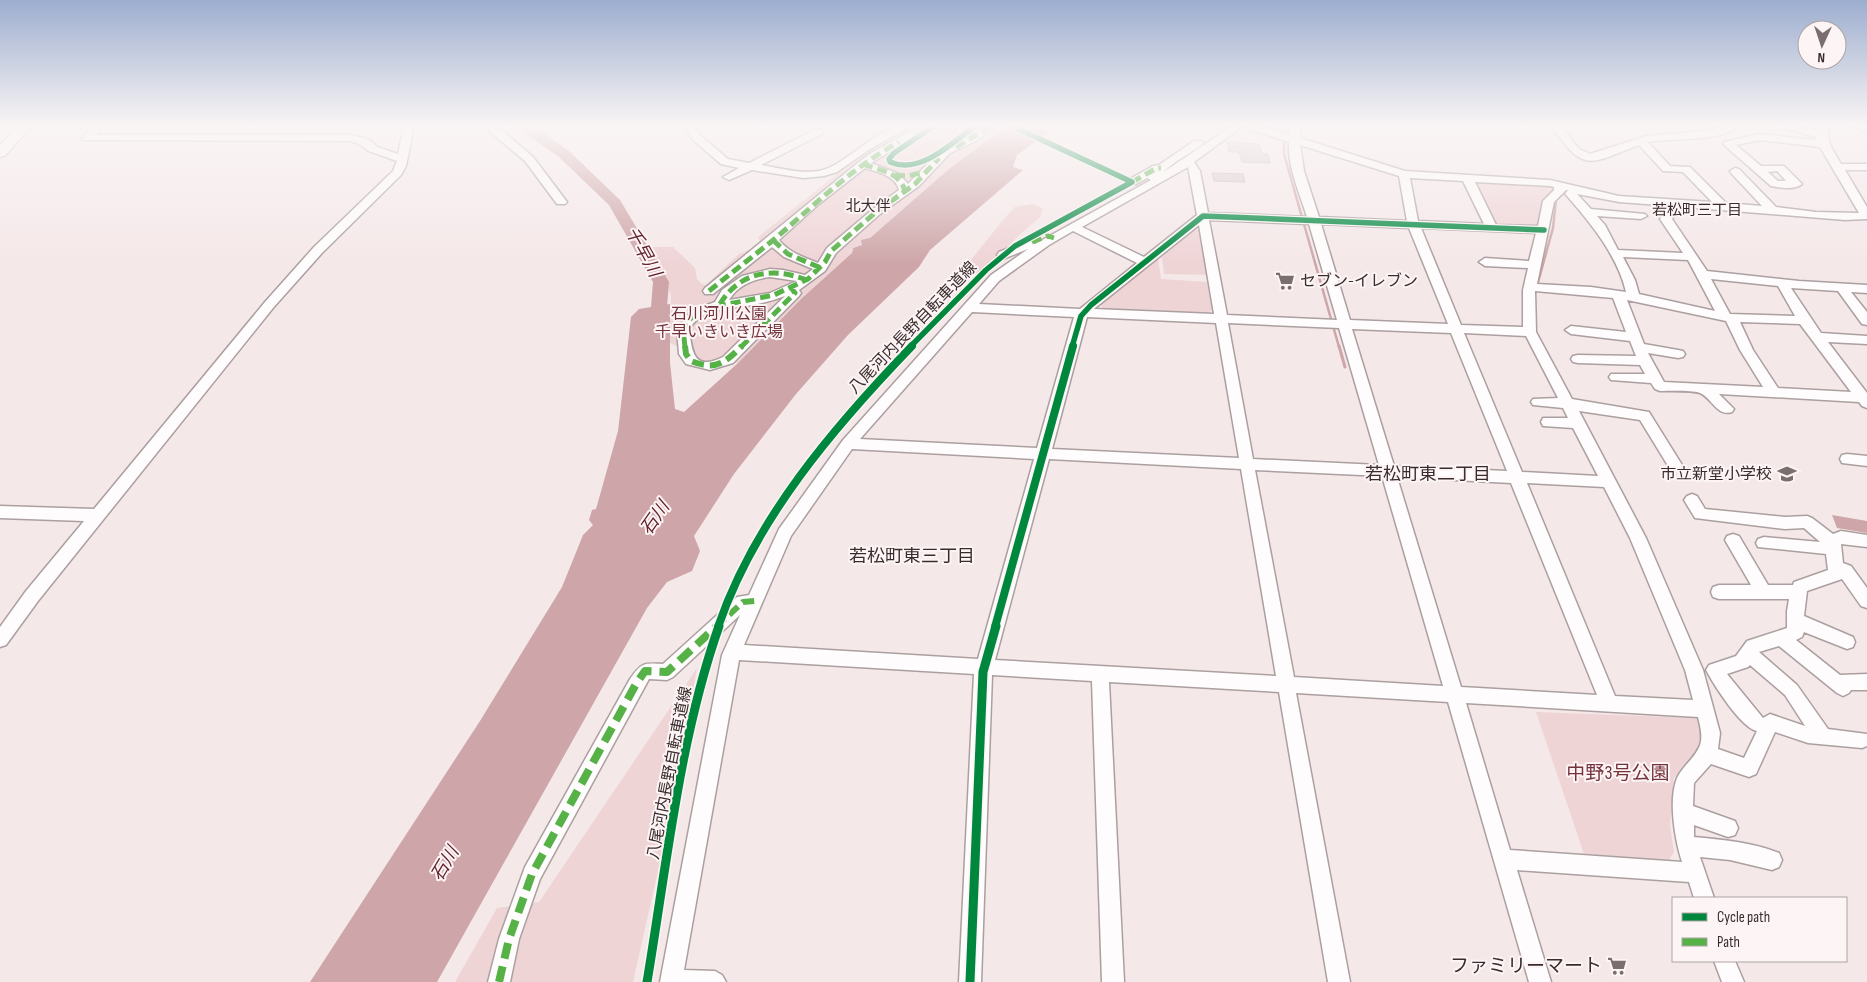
<svg xmlns="http://www.w3.org/2000/svg" width="1867" height="982" font-family="'Sofia Sans Condensed','Noto Sans JP',sans-serif">
  <style>
    .green { fill: #efd4d6 }
    .water { fill: #cea6a9 }
    .lines { fill: none; stroke-linecap: round; stroke-linejoin: round }
    .stream-far1 { stroke: #cea6a9; stroke-width: 2.5 }
    .stream { stroke: #cea6a9; stroke-width: 3 }
    .river { fill: #cea6a9; fill-rule: evenodd }
    .building { fill: #d7cacb; stroke: #c1b4b5 }
    .minor-casing { stroke: #ab9fa0; stroke-width: 3 }
    .major-casing { stroke: #ab9fa0; stroke-width: 2 }
    .minor { fill: #fefcfc; fill-rule: evenodd }
    .major { fill: #fefcfc; fill-rule: evenodd }
    .quiet-far2 { stroke: #56b246; stroke-width: 5; stroke-dasharray: 10 5; stroke-linecap: butt }
    .quiet-far1 { stroke: #56b246; stroke-width: 6; stroke-dasharray: 12 6; stroke-linecap: butt }
    .quiet { stroke: #56b246; stroke-width: 8; stroke-dasharray: 16 8; stroke-linecap: butt }
    .cycleway-far2-casing { stroke: #fcf4f5; stroke-width: 8 }
    .cycleway-far1-casing { stroke: #fcf4f5; stroke-width: 11 }
    .cycleway-casing { stroke: #fcf4f5; stroke-width: 12 }
    .cycleway-far2 { stroke: #00873e; stroke-width: 5.5 }
    .cycleway-far1 { stroke: #00873e; stroke-width: 8 }
    .cycleway { stroke: #00873e; stroke-width: 9 }
    .labels { text-anchor: middle; dominant-baseline: central; stroke-width: 4; stroke-linejoin: round; paint-order: stroke }
    .far-neighbourhood-label { font-size: 15px; fill: #3a2c2c; stroke: #fcf4f5 }
    .poi-label { font-size: 16px; fill: #3a2c2c; stroke: #fcf4f5; text-anchor: start }
    .park-label { font-size: 16px; fill: #74323a; stroke: #fcf4f5 }
    .street-label { font-size: 16px; fill: #3a2c2c; stroke: #fcf4f5 }
    .water-label { font-size: 18px; font-style: italic; fill: #64242d; stroke: #fcf4f5 }
    .neighbourhood-label { font-size: 18px; fill: #3a2c2c; stroke: #fcf4f5 }
    .near-park-label { font-size: 19px; fill: #74323a; stroke: #fcf4f5 }
    .near-poi-label { font-size: 19px; fill: #3a2c2c; stroke: #fcf4f5; text-anchor: end }
  </style>
  <rect width="100%" height="100%" fill="#f5e8e9"/>
  <path class="green" d="M913 126H1007L949 169 862 245 854 247 851 250 852 253 801 299 738 363 699 365 679 347 670 343 671 296 661 268 648 248 650 247H673L695 268 697 279 702 284 706 285 739 254 749 250 760 241 758 237 867 150Z
    M1474 182 1551 186 1554 189 1544 203 1541 226 1493 224Z
    M1033 204 1043 209 1040 217 1019 235 989 267 979 274H971V260L1003 220 1015 207Z
    M1194 229 1200 230 1207 275 1164 274 1162 257Z
    M1158 258 1161 279 1207 282 1212 310 1208 313 1104 309 1101 305Z
    M697 668 669 822 633 982H455L497 908 539 902Z
    M1536 712 1700 718 1703 731 1696 751 1674 778 1670 826 1674 852 1668 861 1584 854Z"/>
  <path class="water" d="M1007 126H1057L1017 155 1013 167 1023 170 930 250 919 267 848 335 796 394 734 474 694 536 700 551 692 571 667 582 647 608 437 982H310L480 721 562 587 583 535 593 525 589 520 592 510 596 509 618 431 631 317 639 309 670 304V363L675 409 684 412 738 363 801 299 852 253 853 248 862 245 861 240 870 238 949 169Z
    M1832 515 1867 521V533L1837 528Z"/>
  <g class="lines">
    <path class="stream-far1" d="M1284 140V154L1339 347
      M1537 286 1553 228 1556 200 1570 187"/>
    <path class="stream" d="M1339 346 1345 367"/>
    <path class="river" d="M521 126H534L569 151 620 200 669 282 665 332 663 336 657 337 651 336 649 332 653 282 609 205 559 157 526 134Z"/>
  </g>
  <path class="building" d="M1227 142 1259 144 1262 154H1268L1270 163 1242 162 1239 152H1229Z
    M1212 173 1243 174 1245 182 1214 181Z"/>
  <g class="lines">
    <g class="minor-casing">
      <path id="minor" d="M93 126H103L96 135H349L364 138 371 141 377 147 398 154 404 126H414L406 166 401 175 322 253 273 308 38 601 6 645 0 647V627L26 591 84 521 0 518V506L94 509 265 302 314 247 393 171 397 161 369 151 357 143 349 141 83 140 82 138Z
        M487 126H497L533 157 567 202 565 204H557L525 161 489 131Z
        M683 126H693L701 136 728 159 749 163 814 130H822L823 132 822 134 761 165C780 168 800 174 819 171 848 166 877 123 911 126L870 149 837 172 824 176 803 178 752 170 729 180 723 177 739 168 721 164 693 140Z
        M920 126H932L871 163 899 174 908 184 935 156 934 154 935 152 968 137 985 126H997L976 141 950 153 919 186 880 214 836 253 825 271 799 290 801 293 799 296 733 363 710 370 686 364 679 354 677 329 691 311 715 302 722 290 742 276 770 269 783 270 805 275 813 269 784 257 772 247 713 294H705L703 291 705 288 859 162 871 153ZM865 168C878 172 896 176 899 190L872 210 827 248 818 263C804 257 789 253 779 240L819 204ZM770 277 797 281 770 293 729 300C738 285 754 279 770 277ZM785 296 723 357C693 372 692 351 689 329 703 308 724 309 746 306 759 304 772 301 785 296Z
        M1232 126H1243L1194 162 1200 171 1208 213 1307 217C1300 194 1287 166 1289 142L1246 128 1245 126H1260L1290 135 1291 126H1301L1300 138 1405 171 1550 180 1619 196 1712 202 1683 172 1663 171 1639 145C1589 164 1585 174 1551 126H1561L1579 149 1590 154 1646 136 1702 131 1724 126H1737C1725 142 1669 138 1648 142L1670 166 1690 167 1726 203 1762 206 1731 173 1730 171 1735 168 1739 169 1776 207 1816 212 1859 213 1820 147 1760 140 1736 145 1761 166H1784L1802 184C1795 190 1780 188 1771 186L1723 144 1724 142 1760 134 1817 140 1816 137 1787 129 1786 127 1798 126 1817 131 1818 126H1828C1826 142 1833 150 1841 164H1867V170H1845L1867 207V219L1845 220 1671 206 1674 216 1672 219 1707 271 1799 281 1867 285V293L1851 292 1867 312V325L1862 324 1838 291 1791 288 1821 333 1867 336V344L1828 342 1867 393V408L1862 406 1859 402 1719 394 1734 409 1732 412C1717 417 1712 398 1700 393 1691 390 1670 391 1660 391L1655 389 1651 383 1611 380 1609 377 1611 374H1645L1640 365 1578 363 1573 362 1571 359 1573 356 1578 355 1636 356 1630 341 1571 334 1565 330 1571 326 1626 332 1613 298 1535 291 1536 332 1572 399 1649 412 1682 465 1680 469 1675 470 1670 469 1640 420 1579 411 1646 538 1703 670 1720 733 1718 749 1744 758 1757 731C1741 728 1714 685 1706 670L1709 665 1736 656 1747 641 1787 628V611L1789 599H1719L1713 597 1711 592 1713 587 1719 585H1751L1725 540 1727 536 1733 534 1739 536 1768 585H1793L1794 582 1828 570 1826 554 1758 547 1756 543 1758 539 1764 537 1820 542 1804 528 1785 529 1695 518 1684 500 1687 496 1692 494 1697 496 1705 509 1785 517 1807 516 1812 518 1833 534 1841 531 1867 535V547L1841 544 1843 563 1851 566 1867 588V608L1861 606 1842 579 1807 591 1804 616 1853 637 1855 642 1853 647 1847 649 1804 632 1802 637 1796 640 1840 675 1867 674V690H1851L1849 693 1843 696 1837 693 1779 646 1759 652 1797 685 1828 729 1867 734V746L1862 748 1808 743 1775 732 1756 774 1749 777 1711 764 1694 783 1693 806 1735 821 1738 828 1735 835 1728 837 1694 825V837C1723 840 1752 842 1779 853L1782 860 1779 867 1772 870 1730 860 1700 857 1714 898H1694L1689 882 1517 870 1551 982H1529L1448 702 1296 693 1350 982H1328L1279 692 1109 682 1124 982H1102L1092 681 992 675 981 982H959L974 674 739 660 684 970 715 971 722 975 726 982H660L722 655 740 615 673 677 667 680 649 679 540 879 519 939 510 982H488L499 939 525 867 630 679C642 662 644 663 663 664L737 597 749 595 779 529 843 440 991 275 1028 249 1003 259 997 255 999 252 1029 240 1035 244 1151 180 1147 178 1136 184H1128L1126 182 1128 180 1153 166 1159 165 1194 141H1202L1203 143 1202 145 1174 163 1162 173ZM1300 145 1399 176 1407 221 1319 217 1304 171ZM1188 167 1197 215 1144 257 1082 227ZM1777 171 1786 181H1778L1768 172ZM1410 178 1463 181 1484 224 1418 221ZM1475 182 1550 186 1554 187V190L1543 201 1538 226 1496 225ZM1566 190H1568L1565 194 1567 196C1591 223 1618 257 1626 292L1591 287 1537 284 1554 202ZM1577 194 1619 202 1659 205 1662 216 1660 219 1683 253 1618 250 1605 225 1597 216 1641 219 1647 216 1645 214 1591 209ZM1209 220 1309 224 1337 320 1227 315ZM1321 224 1409 228 1448 324 1350 320ZM1199 225 1214 314 1094 309 1095 308ZM1421 228 1536 233 1529 261 1485 258 1479 262 1485 266 1528 268 1523 290V327L1461 325ZM1073 231 1137 263 1080 309 979 304 999 281 1049 245ZM1623 257 1688 260 1715 311 1639 294 1635 280ZM1711 279 1778 286 1795 316 1730 314ZM1627 300 1726 321 1740 350 1763 387 1664 382 1648 353 1678 358 1683 357 1685 354 1683 351 1678 350 1644 344ZM972 312 1074 317 1037 448 860 439ZM1087 317 1216 323 1239 458 1052 449ZM1740 322 1800 324 1851 392 1778 388 1753 350ZM1228 323 1339 328 1379 465 1253 459ZM1352 329 1451 333 1507 471 1394 466ZM1464 333 1526 336 1558 398 1533 399 1531 402 1533 405 1563 408 1568 418H1543L1541 422 1543 426 1573 428 1598 476 1522 472ZM852 449 1034 459 978 659 744 645 791 536ZM1049 459 1241 469 1276 676 995 660ZM1255 470 1382 476 1443 686 1294 677ZM1397 477 1511 483 1597 695 1461 687ZM1527 483 1604 487 1630 538 1685 670 1693 700 1615 696ZM1750 665 1785 695 1805 726 1770 714 1763 718 1727 674 1748 667ZM1466 703 1698 717C1704 741 1703 746 1686 765 1683 769 1679 773 1677 778 1668 800 1675 840 1682 862L1510 850Z
        M1853 126H1867V132Z
        M1847 454 1867 456V466L1842 463 1840 459 1842 455Z
        M1714 961H1735L1744 982H1722Z"/>
    </g>
    <g class="major-casing">
      <path id="major" d="M18 126H32L5 156 0 157V145Z"/>
    </g>
    <use href="#minor" class="minor"/>
    <use href="#major" class="major"/>
    <path class="quiet-far2" d="M956 147 992 126
      M863 164C879 170 900 172 905 191
      M895 175 908 176 924 172
      M1132 182 1157 168H1161
      M773 240 788 254 821 268
      M1032 242 1048 236 1054 238
      M709 291C730 274 751 258 772 241 814 206 851 168 899 142
      M720 304C740 271 773 267 807 280
      M685 347 683 329 689 320 703 309 774 295 808 279 825 262 831 251 876 212 915 184 939 158
      M741 347 795 293 792 289"/>
    <path class="quiet-far1" d="M685 346 686 354 691 361C715 371 725 363 742 346
      M716 627 743 602 755 601"/>
    <path class="quiet" d="M499 982 509 939 532 874 636 684 645 671 667 672 717 626"/>
    <g class="cycleway-far2-casing">
      <path id="cycleway-far2" d="M934 126 894 153 889 159 890 162C920 175 952 143 975 126
        M1012 126 1132 182
        M910 347 986 270 1015 246 1132 182
        M1072 347 1081 316 1091 305 1203 216 1544 230"/>
    </g>
    <g class="cycleway-far1-casing">
      <path id="cycleway-far1" d="M718 627C755 519 834 427 912 346
        M995 627 1073 346"/>
    </g>
    <g class="cycleway-casing">
      <path id="cycleway" d="M647 982C667 863 679 740 719 626
        M970 982 983 672 996 626"/>
    </g>
    <use href="#cycleway-far2" class="cycleway-far2"/>
    <use href="#cycleway-far1" class="cycleway-far1"/>
    <use href="#cycleway" class="cycleway"/>
  </g>
  <linearGradient id="sky" x2="0" y2="1"><stop stop-color="#9daecf"/><stop offset="0.48" stop-color="#faf5f5"/><stop offset="1" stop-color="#faf5f5" stop-opacity="0"/></linearGradient>
  <rect width="1867" height="263" fill="url(#sky)"/>
  <defs>
    <g id="supermarket-bare" transform="scale(1.5)"><path d="M-6-5.5h2.5l.6 2H6L4.5 2H-2.5L-4.4-4H-6ZM-1.5 3.2a1.3 1.3 0 1 0 .1 0ZM3 3.2a1.3 1.3 0 1 0 .1 0Z" fill="#7b6e6e" stroke="#fcf4f5" stroke-width="2.5" paint-order="stroke"/></g>
    <g id="school-bare" transform="scale(1.5)"><path d="M0-5L7-2L0 1L-7-2ZM-4 1L0 2.5L4 1V4Q0 6-4 4Z" fill="#7b6e6e" stroke="#fcf4f5" stroke-width="2.5" paint-order="stroke"/></g>
  </defs>
  <g fill-rule="evenodd">
    <use href="#supermarket-bare" x="1285" y="281"/>
    <use href="#school-bare" x="1787" y="474"/>
    <use href="#supermarket-bare" x="1617" y="966"/>
  </g>
  <g class="labels">
    <g class="far-neighbourhood-label">
      <text x="868" y="206">北大伴</text>
      <text x="1697" y="210">若松町三丁目</text>
    </g>
    <g class="poi-label">
      <text x="1300" y="281">セブン-イレブン</text>
      <text x="1772" y="474" text-anchor="end">市立新堂小学校</text>
    </g>
    <g class="park-label">
      <text x="719" y="314">石川河川公園<tspan x="719" dy="18">千早いきいき広場</tspan></text>
    </g>
    <g class="street-label">
      <text transform="translate(913 328) rotate(-46)">八尾河内長野自転車道線</text>
      <text transform="translate(670 773) rotate(-79)">八尾河内長野自転車道線</text>
    </g>
    <g class="water-label">
      <text transform="translate(643 252) rotate(61)">千早川</text>
      <text transform="translate(655 518) rotate(-55)">石川</text>
      <text transform="translate(445 864) rotate(-59)">石川</text>
    </g>
    <g class="neighbourhood-label">
      <text x="1428" y="474">若松町東二丁目</text>
      <text x="912" y="556">若松町東三丁目</text>
    </g>
    <g class="near-park-label">
      <text x="1618" y="773">中野3号公園</text>
    </g>
    <g class="near-poi-label">
      <text x="1602" y="966">ファミリーマート</text>
    </g>
  </g>
  <rect x="1672" y="897" width="175" height="65" fill="#fcf4f5" stroke="#aea4a5"/>
  <rect x="1682" y="913" width="25" height="8" fill="#00873e" stroke="#aea4a5"/>
  <text x="1717" y="922" font-size="15" fill="#3a2c2c">Cycle path</text>
  <rect x="1682" y="938" width="25" height="8" fill="#56b246" stroke="#aea4a5"/>
  <text x="1717" y="947" font-size="15" fill="#3a2c2c">Path</text>
  <g transform="translate(1822 45) rotate(183)"><circle r="24" fill="#fcf4f5" stroke="#aea4a5"/>
  <path d="M0-4L9 19L0 12L-9 19Z" fill="#7b6e6e"/>
  <text y="-8" font-size="14" font-weight="bold" text-anchor="middle" fill="#3a2c2c">N</text>
  </g>
</svg>
